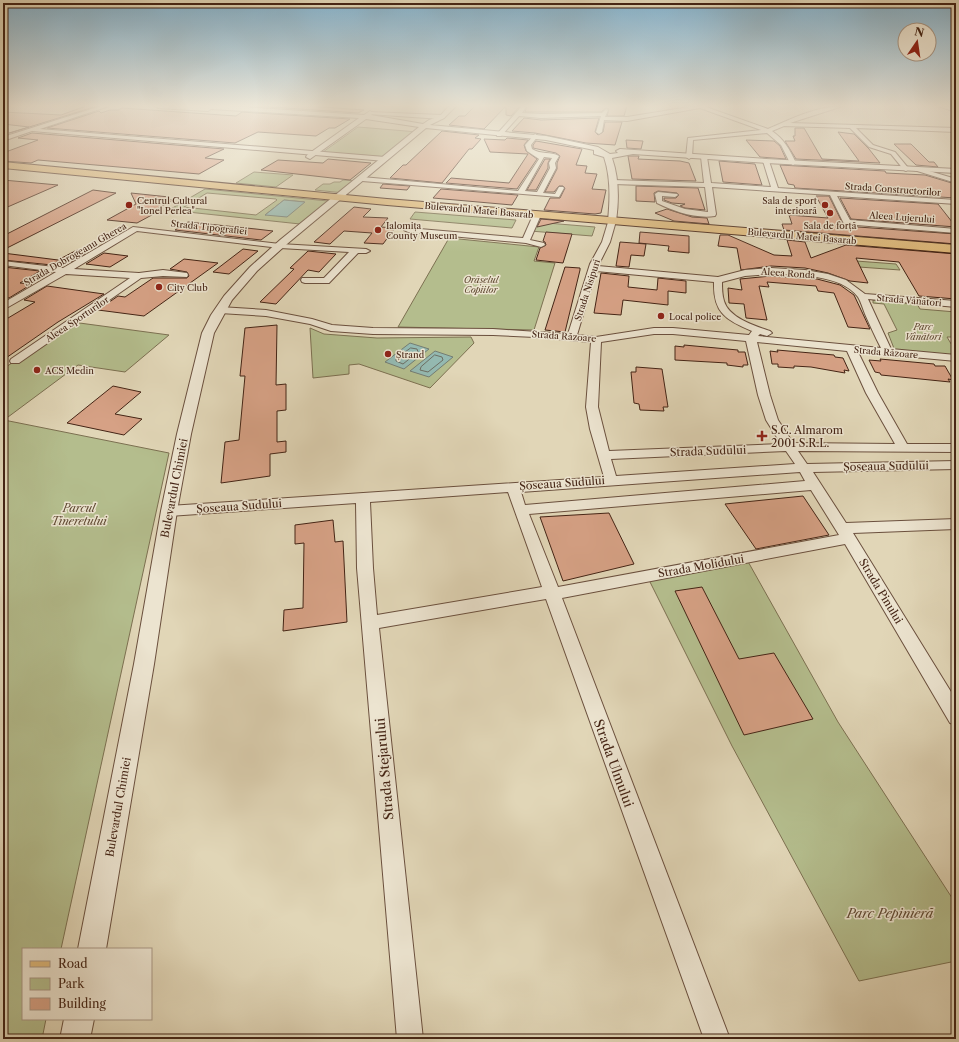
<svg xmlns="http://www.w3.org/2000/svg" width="959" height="1042" font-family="'Libre Caslon Text',serif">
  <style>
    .green { fill: #b4bd8d; stroke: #7c7051; fill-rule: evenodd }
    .water { fill: #94b9b1; stroke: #747d73 }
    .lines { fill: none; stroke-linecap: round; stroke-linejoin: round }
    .shore { stroke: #6c6e63; stroke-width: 1 }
    .building { fill: #d6a185; stroke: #442415 }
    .minor-casing { stroke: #6b503e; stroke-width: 2 }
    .tertiary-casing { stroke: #6b503e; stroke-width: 2 }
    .primary-casing { stroke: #442415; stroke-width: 2 }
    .minor { fill: #ece4d0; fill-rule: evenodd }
    .tertiary { fill: #ece4d0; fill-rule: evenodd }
    .primary { fill: #e0bb7c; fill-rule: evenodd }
    .poi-dot { fill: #8f2418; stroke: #ece4d0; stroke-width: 1.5 }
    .labels { text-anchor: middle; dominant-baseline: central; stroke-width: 3; stroke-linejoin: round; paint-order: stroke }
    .far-street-label { font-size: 9px; fill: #442415; stroke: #ece4d0 }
    .far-poi-label { font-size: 9px; fill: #442415; stroke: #ece4d0; text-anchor: start }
    .far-park-label { font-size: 9px; font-style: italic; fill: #604a33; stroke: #ece4d0 }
    .poi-label { font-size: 11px; fill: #442415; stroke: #ece4d0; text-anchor: start }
    .street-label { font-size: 11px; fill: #442415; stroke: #ece4d0 }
    .park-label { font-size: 11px; font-style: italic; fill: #604a33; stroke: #ece4d0 }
    .near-street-label { font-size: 13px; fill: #442415; stroke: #ece4d0 }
    .near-park-label { font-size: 13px; font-style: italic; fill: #604a33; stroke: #ece4d0 }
  </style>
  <rect width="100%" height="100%" fill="#e1d6b7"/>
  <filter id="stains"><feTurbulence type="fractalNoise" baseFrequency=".005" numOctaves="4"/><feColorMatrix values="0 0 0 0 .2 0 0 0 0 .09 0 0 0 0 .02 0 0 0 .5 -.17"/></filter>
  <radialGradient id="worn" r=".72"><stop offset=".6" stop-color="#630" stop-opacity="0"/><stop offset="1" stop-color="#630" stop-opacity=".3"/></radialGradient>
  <path class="green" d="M358 127 418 132 387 157 323 152Z
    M254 172 293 175 276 187 236 183Z
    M343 180 358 181 344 193 315 190 323 184H330L334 182H340Z
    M205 189 328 201 300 224 169 210ZM207 193 276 199 277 200 256 215 184 207ZM284 200 304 202 265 215Z
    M415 212 516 220 512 228 410 219Z
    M535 222 595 227 592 236 530 231Z
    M449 238 539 247 534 261 555 263 534 330 398 327Z
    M856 261 896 264 900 270 859 267Z
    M873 300 917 304 920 309 956 312V337H947L956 352V356L895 351 888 333 897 330 884 304 873 303Z
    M72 322 169 335 125 372 78 365 4 420 169 453 61 949H23V1019H46L42 1039H3V369Z
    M310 328 324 334 377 338 471 337 474 343 430 388 359 364 349 365V374L313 378Z
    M746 558 838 722 956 904V961L859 981 732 746 647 576Z"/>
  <path class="water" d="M284 200 305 202 287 217 265 215Z
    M410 343 429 349 404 369 385 362Z
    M435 351 453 357 429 377 410 371Z"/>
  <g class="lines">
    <path class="shore" d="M411 348 417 349 418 352 403 364 396 361V359Z
      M435 355 442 357 443 360 428 372 420 370 421 367Z"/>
  </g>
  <path class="building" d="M86 106 94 107 10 133H9L29 127 3 124V112L61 115Z
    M256 106H309L364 110 358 113Z
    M475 106H506L484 129 449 125 459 116H465Z
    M506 106H520L511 116 506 115Z
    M527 106H627L624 116H607L609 109 606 108 601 112H525Z
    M122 108 236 116 242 112 350 119 335 128H329L316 136 258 132 235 143 47 128 99 111 101 113 110 110H118Z
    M524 118 541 120 599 118 595 132 598 135 603 132 605 122H622L615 145 586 143 535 133 512 131Z
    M795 128H804L822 159 859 161 838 132 854 134 869 149 880 163 796 159 785 141H795L793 136H795Z
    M442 131 479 135 475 138 481 139 472 149H469L442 183 390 178 403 165H406Z
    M32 133 224 149 205 158 224 160 199 174 38 160 31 163 3 161V153L38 140 18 138Z
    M507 138 528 140 524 145 526 151 537 159 517 189 446 183 451 178 509 183 528 154 490 152 484 139 505 140Z
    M626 140 643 141 641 149 627 148Z
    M746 140 774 141 780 146 786 159 760 157Z
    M536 141 582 149 576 165 587 166 585 173 597 174 592 189 606 190 601 213 595 214 544 210 550 198H560L565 188 563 186H559L554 192H545L557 169V163L560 156 556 153 533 148V145Z
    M894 144H911L929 162H934L938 167 916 165Z
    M628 156H639L638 159 680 161 689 163 696 181 632 179Z
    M328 159 371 163 350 180 261 170 278 160 323 163Z
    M545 159H550L548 163V168L536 190H527Z
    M719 161 755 164 762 185 723 182Z
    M780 165 885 171 886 173 925 175 955 184 956 198 795 188 794 185 788 184Z
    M3 180 58 185 3 209Z
    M383 184 410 186 407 190 380 188Z
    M636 186 698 188 705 210 685 208 680 206 685 204 672 203 664 200V198H676L679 195 677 193 658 191 654 193 655 202 636 201Z
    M441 189 518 195 512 205 433 198Z
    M93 190 116 193 3 250V236Z
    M131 193 169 197 166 199 173 200 155 210H161L137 223 107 220 136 204Z
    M816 196H829L844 226 956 234V244L784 230 782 224H792L789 215 828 218Z
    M840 198 938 204 956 227 851 219Z
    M354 207 371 209 363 217 388 218 381 227 395 228 383 244 364 243 372 233 344 231 330 244 314 242Z
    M667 209 692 217 707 218 709 224 674 221 655 213Z
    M541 219 564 221 537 227Z
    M188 222 256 229 273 231 261 240 175 230Z
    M546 232 572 234 563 263 536 260 540 248 546 245 545 242 543 241Z
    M640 232 689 236V253L668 251 669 246 639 243Z
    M720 235H728L774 255 792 256 787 240 805 242 811 258 846 245 956 254V299L919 296 899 262 856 258 868 283 850 281 828 273 805 268 771 266 741 270 737 248 718 246Z
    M620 242 646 244 644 256 631 255 629 267 616 266Z
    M243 249 258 251 229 274 213 272Z
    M77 250 89 251 71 262 60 260 52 265 3 260V253L58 260Z
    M308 251 336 254 319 272 308 270 276 304 260 302 294 269 290 268Z
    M104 253 128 256 110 267 86 264Z
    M184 259 218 263 144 316 98 310 118 296 125 297 153 278H187L189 276 187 272 170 269Z
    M3 267 40 271 20 283 32 284 9 298 3 297Z
    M565 267 580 268V270L565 332 545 330Z
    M601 273 629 276 628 287 657 290 658 278 686 281V293L668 291V305L623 300 621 315 594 313Z
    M771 276 817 279 840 285 854 295 870 329 848 327 834 293 818 291 816 286 767 282 769 287 759 286 767 320 746 318 744 304 729 303 728 288 742 290 740 279Z
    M47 286 104 294 58 322 3 360V321L35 302 24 300Z
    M277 325 276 385 286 384V410L277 411V442L286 441V452L270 454V476L221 483 225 442 239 440 245 376H240L245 328Z
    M684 345 738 350V352H745L748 365H743V367L727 365V363L675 360V346L684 347Z
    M777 350 834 355 835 357 843 358 849 371 844 370 845 373 811 367 794 366V368L778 367V364H772L770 351 778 352Z
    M880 359 934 364 935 366H945L953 380 948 379 950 382 881 375 880 373 875 372 869 360 881 361Z
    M636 367 662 369 668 407H663L664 411 640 410 639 404 634 403 631 372H636Z
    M113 386 141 392 115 414 142 419 124 435 67 423Z
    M803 496 829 535 756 549 725 504Z
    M609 513 634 564 563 581 540 517Z
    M333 520 335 542 343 541 347 622 283 631 284 610 303 608 304 543 295 544V525Z
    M702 587 739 659 774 653 813 719 744 735 675 591Z"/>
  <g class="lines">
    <g class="minor-casing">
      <path id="minor" d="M101 106H109L40 129 385 157 388 159 385 161 32 131 3 141V137Z
        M522 106 526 107 522 113 541 114 602 113 606 109 608 110 605 117H627L695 106H708L706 107 768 129C791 119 817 106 843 106L790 123 956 128V132L856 128 873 145 895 152 909 169 906 171 904 170 891 154 869 147 850 128 784 126 772 131C784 139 790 150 796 163L793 165 790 163 781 145 767 133 693 140 692 157 689 159 686 157 688 138 761 130 700 108 627 121 604 120 602 132 599 134 596 132 601 116 541 118 519 116 501 136H497V134Z
        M370 112 442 115 445 117 442 119 368 114Z
        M535 134 538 136 531 145 532 149C541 155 551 151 559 156L555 163 556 168 543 193 555 194 559 187H563L564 188 559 197 362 181 359 179 362 177 518 191 539 159 527 151 525 145ZM544 157 552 158 549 163 550 168 537 192 525 191Z
        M704 155 707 157 711 183 771 187 763 161 766 159 769 161 778 188 956 200V204L837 196 850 220 956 229V233L844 224 830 195 712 187 716 214 715 216C696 219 673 211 657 203L655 194 658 192 677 194 678 195 675 197 662 196V201L685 209 708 212 705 187 613 184 610 182 613 180 704 183 701 157Z
        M916 167 956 179V183L914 170 913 169Z
        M534 213H537L541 215 530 240 544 243 545 245 541 247 526 243 408 232 404 230 408 228 523 238Z
        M609 219H612L616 221 610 242 598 266 718 277 745 270 771 268 805 270 828 274 846 280 865 294 956 301V307L868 299 891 349 956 355V361L858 352 878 393 907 444H956V452L798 451 807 464 956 461V469L813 472 846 523 956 519V529L853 533 956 700V725L950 723 845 544 562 598 730 1039H704L546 599 379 628 423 1039H397L357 568 356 503 169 516 164 514 162 511 164 508 169 506 604 477 590 429 586 407 591 342 535 337 493 335 373 334 331 331 310 324 266 316 220 313 215 310 220 307 266 310 312 319 332 325 373 328 493 329 568 334 590 264 602 242ZM596 271 714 282C713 312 725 320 752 331L749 335 673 328H654L596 337 577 335ZM771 274C796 275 841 274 858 297 861 302 863 309 865 314 870 325 875 337 881 348L758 336 760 334 767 336 772 333 770 331C755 326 729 318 724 301 722 295 722 288 722 282L745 276ZM654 334H673L746 341 758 395 766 420 781 444 609 451 598 407 601 342ZM757 342 847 351 866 393 895 444 793 443 778 420 770 395ZM786 451 795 464 616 476 611 459ZM800 472 805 481 525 505 521 492ZM811 490 839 535 558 587 529 514ZM508 492 542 587 377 615 373 568 370 502Z
        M133 227 280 244 366 249 370 251 366 253H358L329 283H305L302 282 301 280 302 278H324L349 252 280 248 137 231 74 269 139 273 163 270 187 273 188 275 187 277 163 276 141 278 19 363H11L10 361 11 359 130 278 66 274 3 310V303L56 272 3 265V261L63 268Z"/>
    </g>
    <g class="tertiary-casing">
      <path id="tertiary" d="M155 106H229L364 115 370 111 373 113 371 115 423 124 429 120 440 116 449 106H456L444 118 430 125 546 136 598 147 610 154 618 153 616 151 620 149 766 159 956 169V173L766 163 633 154 612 158C619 178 619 200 616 221L612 224 608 221C610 200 611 178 604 157L594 154V150L546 140 426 128 287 244 257 271 232 300 214 333 191 434 177 511 154 664 106 949H78L134 664 161 511 177 434 202 333 211 315 224 296 250 267 280 240 419 127 366 119 310 159 306 157 307 155 359 118 211 109 208 111 158 108Z
        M940 106 956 108V112L941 107Z
        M64 1019H94L90 1039H60Z"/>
    </g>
    <g class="primary-casing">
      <path id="primary" d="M3 162 387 199 956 245V253L387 205 3 168Z"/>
    </g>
    <use href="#minor" class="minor"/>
    <use href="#tertiary" class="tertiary"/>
    <use href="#primary" class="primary"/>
  </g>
  <linearGradient id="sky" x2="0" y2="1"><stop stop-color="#86b6d2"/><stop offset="0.42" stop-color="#f2eddf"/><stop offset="1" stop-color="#f2eddf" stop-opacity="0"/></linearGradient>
  <rect width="959" height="252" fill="url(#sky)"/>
  <g class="poi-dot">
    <circle cx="129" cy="205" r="4"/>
    <circle cx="825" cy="205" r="4"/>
    <circle cx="830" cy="213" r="4"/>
    <circle cx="378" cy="230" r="4"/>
    <circle cx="159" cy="287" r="4"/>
    <circle cx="661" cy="316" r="4"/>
    <circle cx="388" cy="354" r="4"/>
    <circle cx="37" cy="370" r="4"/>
    <path d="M760 430h4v4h4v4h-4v4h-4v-4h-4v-4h4z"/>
  </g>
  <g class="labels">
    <g class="far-street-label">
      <text transform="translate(893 189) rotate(4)">Strada Constructorilor</text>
      <text transform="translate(479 210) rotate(5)">Bulevardul Matei Basarab</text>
      <text transform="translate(902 217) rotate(4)">Aleea Lujerului</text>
      <text transform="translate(209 227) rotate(6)">Strada Tipografiei</text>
      <text transform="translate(802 236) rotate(5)">Bulevardul Matei Basarab</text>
      <text transform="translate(75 254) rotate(-30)">Strada Dobrogeanu Gherea</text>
      <text transform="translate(788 273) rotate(4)">Aleea Ronda</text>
      <text transform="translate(587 290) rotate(-72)">Strada Nisipuri</text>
      <text transform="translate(909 300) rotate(5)">Strada Vânători</text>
      <text transform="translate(77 319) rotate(-34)">Aleea Sporturilor</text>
      <text transform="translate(564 336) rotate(4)">Strada Răzoare</text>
      <text transform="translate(886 352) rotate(5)">Strada Răzoare</text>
    </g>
    <g class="far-poi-label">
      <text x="137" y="200">Centrul Cultural<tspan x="137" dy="10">"Ionel Perlea"</tspan></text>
      <text x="817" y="200" text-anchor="end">Sala de sport<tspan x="817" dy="10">interioară</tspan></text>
      <text x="386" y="225">Ialomița<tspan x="386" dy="10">County Museum</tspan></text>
      <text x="830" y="225" text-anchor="middle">Sala de forță</text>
      <text x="167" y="287">City Club</text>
      <text x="669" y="316">Local police</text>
      <text x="396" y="354">Ștrand</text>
      <text x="45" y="370">ACS Medin</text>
    </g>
    <g class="far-park-label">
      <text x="481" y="279">Orășelul<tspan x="481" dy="10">Copiilor</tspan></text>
      <text x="923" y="326">Parc<tspan x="923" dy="10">Vânători</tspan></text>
    </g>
    <g class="poi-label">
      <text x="771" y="430">S.C. Almarom<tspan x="771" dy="13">2001 S.R.L.</tspan></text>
    </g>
    <g class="street-label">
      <text transform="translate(708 451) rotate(-2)">Strada Sudului</text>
      <text transform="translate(886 466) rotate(-1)">Șoseaua Sudului</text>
      <text transform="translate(562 483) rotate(-4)">Șoseaua Sudului</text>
      <text transform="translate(174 488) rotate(-79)">Bulevardul Chimiei</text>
      <text transform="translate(239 506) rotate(-4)">Șoseaua Sudului</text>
      <text transform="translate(701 566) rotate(-10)">Strada Molidului</text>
      <text transform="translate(881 591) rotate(59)">Strada Pinului</text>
      <text transform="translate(118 807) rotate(-80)">Bulevardul Chimiei</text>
    </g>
    <g class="park-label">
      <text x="79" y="508">Parcul<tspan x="79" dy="13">Tineretului</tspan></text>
    </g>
    <g class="near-street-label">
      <text transform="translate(614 763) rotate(70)">Strada Ulmului</text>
      <text transform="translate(384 769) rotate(-95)">Strada Stejarului</text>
    </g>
    <g class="near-park-label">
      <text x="890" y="913">Parc Pepinieră</text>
    </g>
  </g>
  <rect width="959" height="1042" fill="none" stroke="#e1d6b7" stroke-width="16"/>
  <rect x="4" y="4" width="951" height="1034" fill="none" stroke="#442415" stroke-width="2"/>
  <rect x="8" y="8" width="943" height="1026" fill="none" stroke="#442415"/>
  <rect x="22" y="948" width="130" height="72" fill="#ece4d0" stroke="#a99785"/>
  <rect x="30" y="961" width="20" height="6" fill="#e0bb7c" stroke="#a99785"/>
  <text x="58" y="968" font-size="12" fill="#442415">Road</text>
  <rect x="30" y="978" width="20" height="12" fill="#b4bd8d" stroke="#a99785"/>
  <text x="58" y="988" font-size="12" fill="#442415">Park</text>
  <rect x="30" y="998" width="20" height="12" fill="#d6a185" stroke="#a99785"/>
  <text x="58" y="1008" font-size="12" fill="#442415">Building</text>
  <g transform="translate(917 42) rotate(13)"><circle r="19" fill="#ece4d0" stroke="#a99785"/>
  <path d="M0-3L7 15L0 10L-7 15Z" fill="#8f2418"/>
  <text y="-6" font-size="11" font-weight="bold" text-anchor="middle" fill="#442415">N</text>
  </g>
  <rect width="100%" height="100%" filter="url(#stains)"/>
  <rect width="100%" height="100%" fill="url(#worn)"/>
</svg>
